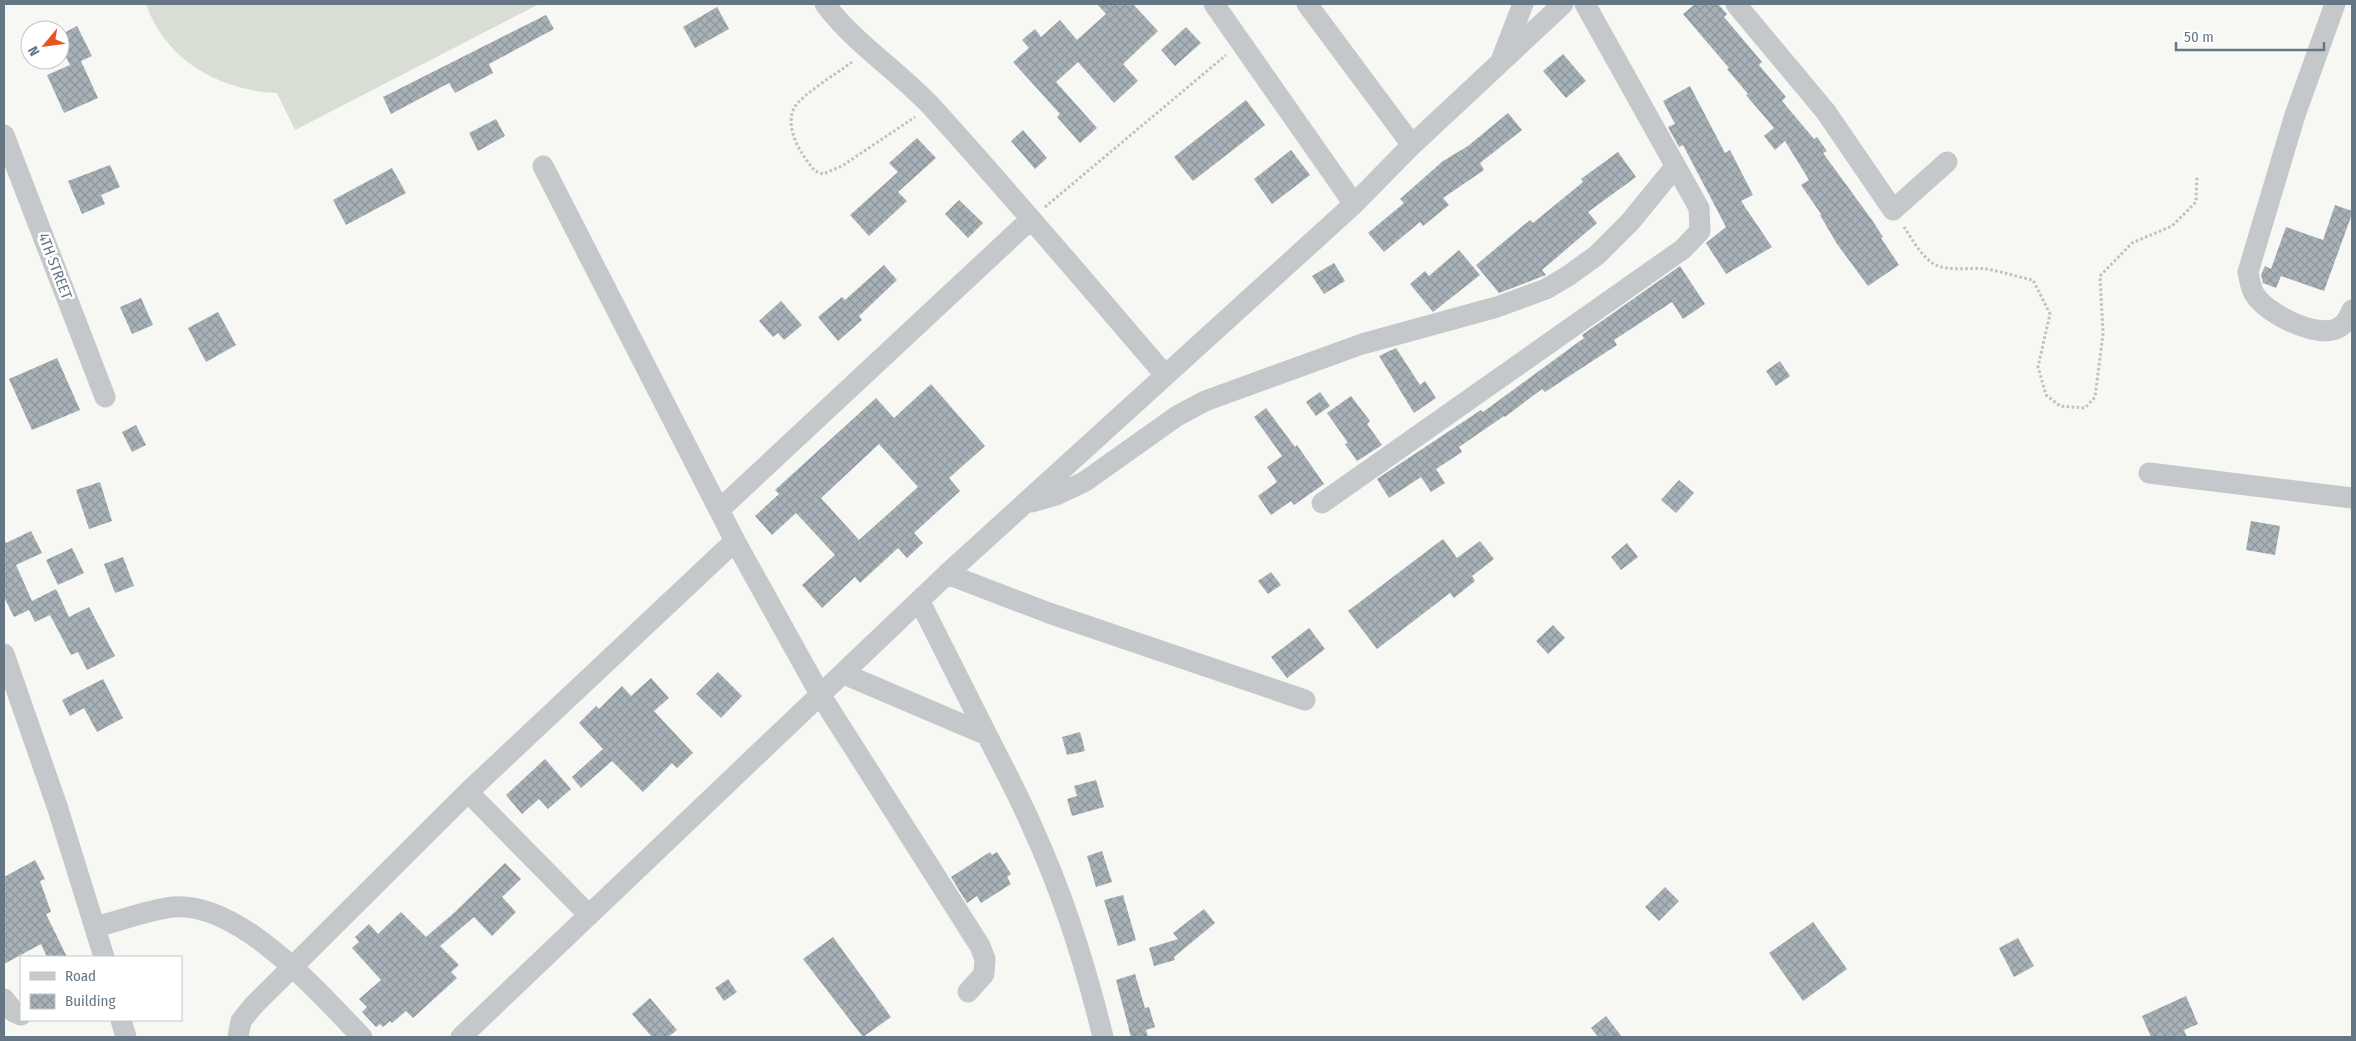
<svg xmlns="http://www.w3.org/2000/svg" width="2356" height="1041" font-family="'Fira Sans Condensed',sans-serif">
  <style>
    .grass { fill: #d8ded4 }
    .building { fill: url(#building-cross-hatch); fill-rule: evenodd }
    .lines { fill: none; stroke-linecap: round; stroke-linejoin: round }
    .path { stroke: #bec0c2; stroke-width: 3; stroke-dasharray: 2.5 2.5; stroke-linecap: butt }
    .minor { stroke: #c4c8cb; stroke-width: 21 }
    .labels { text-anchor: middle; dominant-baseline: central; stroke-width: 5; stroke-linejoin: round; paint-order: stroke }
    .street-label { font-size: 15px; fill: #657685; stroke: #fff }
  </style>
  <defs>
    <pattern id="building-cross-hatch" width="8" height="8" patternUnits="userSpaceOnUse" patternTransform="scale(1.25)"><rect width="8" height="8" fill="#a8b1b7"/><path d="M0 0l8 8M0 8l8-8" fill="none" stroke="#8c959a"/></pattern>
  </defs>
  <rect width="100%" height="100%" fill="#f7f7f3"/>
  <path class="grass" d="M146 4H539L295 130 277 93C219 90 166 61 146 4Z"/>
  <path class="building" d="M1097 4H1133L1158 31 1123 64 1138 81 1114 103 1078 62 1056 82 1097 128 1080 143 1057 117 1060 114 1013 62 1029 48 1022 40 1035 29 1041 37 1060 20 1077 40 1106 14Z
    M1695 4H1718L1727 14 1724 17 1762 62 1759 65 1786 97 1782 101 1814 139 1817 137 1827 151 1823 153 1872 220 1883 237 1881 238 1899 265 1868 286 1837 244 1820 215 1821 214 1801 185 1809 180 1785 141 1775 150 1764 136 1774 128 1746 95 1748 94 1727 69 1729 68 1683 14Z
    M717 7 729 29 695 48 683 27Z
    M546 15 554 29 489 64 493 73 455 93 449 83 391 114 383 97Z
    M77 26 92 56 81 61 98 98 64 113 47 75 70 65 60 45V35Z
    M1186 27 1201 43 1175 66 1161 50Z
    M1563 54 1586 81 1566 98 1543 71Z
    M1690 86 1725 153 1730 150 1753 195 1741 201 1772 247 1726 274 1706 243 1726 227 1683 145 1679 147 1668 127 1675 124 1663 101Z
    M1246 100 1265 125 1193 181 1174 157Z
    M1508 113 1522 130 1480 163 1484 170 1443 198 1449 205 1423 226 1420 222 1384 252 1368 233 1404 203 1400 199 1443 161 1468 146Z
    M496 119 505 136 478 151 469 133Z
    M1023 130 1047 158 1035 169 1011 141Z
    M917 138 936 158 898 192 907 201 869 236 850 215 898 172 889 163Z
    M1291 150 1310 175 1272 204 1254 179Z
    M1618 152 1636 177 1588 212 1597 223 1542 270 1546 275 1499 293 1476 265 1530 220 1533 223 1583 182 1581 179Z
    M110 165 120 187 101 195 105 204 82 214 68 181Z
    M392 168 406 193 346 225 333 200Z
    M959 200 983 223 968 238 945 214Z
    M2335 205 2352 211V214L2324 291 2281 276 2276 288 2263 283 2261 275 2265 266 2271 269 2286 227 2323 240Z
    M1459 250 1480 275 1433 312 1410 284 1425 271 1429 276Z
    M1334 263 1345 281 1324 294 1312 276Z
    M884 265 897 280 859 316 862 320 838 341 818 317 842 297 845 300Z
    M1680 266 1705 304 1683 319 1672 302 1614 340 1617 345 1545 392 1542 389 1505 417 1504 416 1459 447 1462 452 1436 469 1445 483 1431 492 1421 477 1389 498 1377 479 1481 410 1483 412 1584 338 1582 335Z
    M141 298 153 325 132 334 120 307Z
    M781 301 802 325 784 340 778 333 773 337 759 321Z
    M218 312 236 345 206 362 188 328Z
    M1396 348 1420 385 1425 381 1436 398 1414 413 1379 356Z
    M57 358 80 410 32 430 9 379Z
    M1780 361 1790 376 1776 386 1766 371Z
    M931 384 985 446 949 478 960 491 914 533 923 543 907 558 898 548 860 583 855 577 822 608 802 585 835 555 796 513 772 535 755 516 779 494 775 490 876 398 894 418ZM879 444 918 487 859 540 821 498Z
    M1320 392 1330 406 1316 416 1306 402Z
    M1351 396 1370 421 1367 424 1382 445 1357 461 1345 444 1348 443 1327 413Z
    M1266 408 1295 447 1297 445 1324 484 1294 505 1291 501 1271 515 1258 496 1277 482 1267 467 1282 456 1254 417Z
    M136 425 146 445 132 452 122 432Z
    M1679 480 1694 493 1676 513 1661 500Z
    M100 482 112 521 89 529 76 490Z
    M2251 521 2280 526 2275 555 2246 550Z
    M31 531 42 553 16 565 32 601 56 589 69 617 89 607 115 656 87 670 78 652 71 655 50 615 35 622 29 610 14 617 4 597V539L6 543Z
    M1443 539 1457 558 1480 541 1494 559 1472 576 1475 581 1454 598 1450 593 1377 649 1348 611Z
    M1627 543 1638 557 1621 570 1611 557Z
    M72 548 84 573 58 585 46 560Z
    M123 557 134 586 115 593 104 564Z
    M1271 572 1281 585 1268 594 1258 581Z
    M1553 625 1565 638 1548 654 1536 641Z
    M1309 628 1325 649 1287 678 1271 657Z
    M718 672 742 696 721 718 696 694Z
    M651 678 669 698 654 711 693 753 677 768 672 763 643 792 612 761 581 788 572 777 603 749 579 723 596 706 599 709 622 686 631 696Z
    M103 679 123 718 97 732 84 708 70 716 62 700Z
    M1080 732 1085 751 1067 755 1062 737Z
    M545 759 571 789 548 809 539 799 522 814 506 795Z
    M1096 780 1104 807 1072 816 1067 799 1077 796 1074 786Z
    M1102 851 1112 882 1096 887 1087 856Z
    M990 852 992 855 997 852 1011 874 1007 877 1011 884 981 903 977 896 967 903 951 877Z
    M35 860 45 879 40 881 51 912 46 914 67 957H47L41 944 4 964V877Z
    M505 863 521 879 502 897 516 912 492 936 474 917 440 946 459 965 451 972 457 978 413 1018 406 1011 392 1023 390 1021 383 1027 380 1024 376 1027 362 1012 367 1007 359 999 381 980 352 948 359 942 355 937 369 924 378 934 401 912 426 937 455 912Z
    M1665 887 1679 901 1659 921 1645 907Z
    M1123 895 1136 940 1118 946 1104 900Z
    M1204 909 1215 923 1174 957 1175 960 1154 966 1149 948 1178 939 1173 933Z
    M1813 922 1847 969 1803 1001 1769 953Z
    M833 937 891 1017 863 1037 803 959Z
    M2018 938 2034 966 2014 977 1999 948Z
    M1135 974 1145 1008 1149 1007 1155 1027 1146 1030 1148 1037H1131L1116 980Z
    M728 979 737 992 724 1001 715 988Z
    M2186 996 2198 1024 2184 1030 2187 1037H2151L2142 1016Z
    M650 998 677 1030 668 1037H652L632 1014Z
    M1606 1016 1622 1037H1598L1591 1028Z"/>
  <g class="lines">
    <path class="path" d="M852 62C839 72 801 95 794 108 784 129 802 156 815 171L823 174 842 166 915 117
      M1045 207 1226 55
      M1904 227C1912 239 1921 256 1934 264 1947 272 1971 267 1987 269 2003 272 2018 277 2033 280L2050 314 2038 367 2046 395 2060 406 2085 408 2095 397 2103 334 2100 276 2132 243 2172 226 2196 202 2197 176"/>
    <path class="minor" d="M825 4C854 43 897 70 931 106 1011 194 1088 285 1165 375
      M1214 4 1354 204
      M1307 4 1412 145
      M1736 4 1826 112 1893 210 1947 162
      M2335 4 2295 115 2248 272C2250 280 2250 288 2255 295 2267 314 2317 339 2338 328 2346 324 2349 317 2352 310
      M1502 58 1523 4
      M4 135 105 397
      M543 166 735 541 821 696 980 946 985 959 984 974 968 992
      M2149 473 2352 498
      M1032 502 1056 495 1084 482 1177 416 1205 401 1362 344 1497 307 1546 289 1568 276 1597 255 1630 222 1675 167
      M1322 503 1683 249 1700 231 1699 208 1585 4
      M719 510 1031 219
      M947 574 1049 613 1305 700
      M4 654 58 809 104 957
      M844 674 987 735 920 602
      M987 735C1003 767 1020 798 1034 831 1064 897 1086 967 1103 1037
      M468 792 588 914
      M95 927C120 921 147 910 173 907 240 901 319 993 362 1037
      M4 999 14 1012 21 1015
      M121 1020 126 1037
      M238 1037 241 1021 253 1006 468 792 735 541
      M461 1037 947 574 1354 204 1412 145 1563 4"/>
  </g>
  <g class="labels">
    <g class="street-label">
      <text transform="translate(55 266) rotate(69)">4TH STREET</text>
    </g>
  </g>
  <rect width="2356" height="1041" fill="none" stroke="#657685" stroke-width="10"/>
  <rect x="20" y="956" width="162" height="65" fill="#ffffff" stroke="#c1c8ce"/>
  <rect x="30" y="972" width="25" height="8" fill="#c4c8cb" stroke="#c1c8ce"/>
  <text x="65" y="981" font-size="15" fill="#657685">Road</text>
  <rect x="30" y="994" width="25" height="15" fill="url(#building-cross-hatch)" stroke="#c1c8ce"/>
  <text x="65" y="1006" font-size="15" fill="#657685">Building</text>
  <g transform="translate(45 45) rotate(241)"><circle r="24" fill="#ffffff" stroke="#c1c8ce"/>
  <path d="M0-4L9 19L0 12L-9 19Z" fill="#e85523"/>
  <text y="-8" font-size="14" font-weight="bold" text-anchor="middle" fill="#657685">N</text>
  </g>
  <path d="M2176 42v8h148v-8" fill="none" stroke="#657685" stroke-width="2.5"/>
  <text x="2184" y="42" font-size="15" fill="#657685" stroke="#ffffff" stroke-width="4" paint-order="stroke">50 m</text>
</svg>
